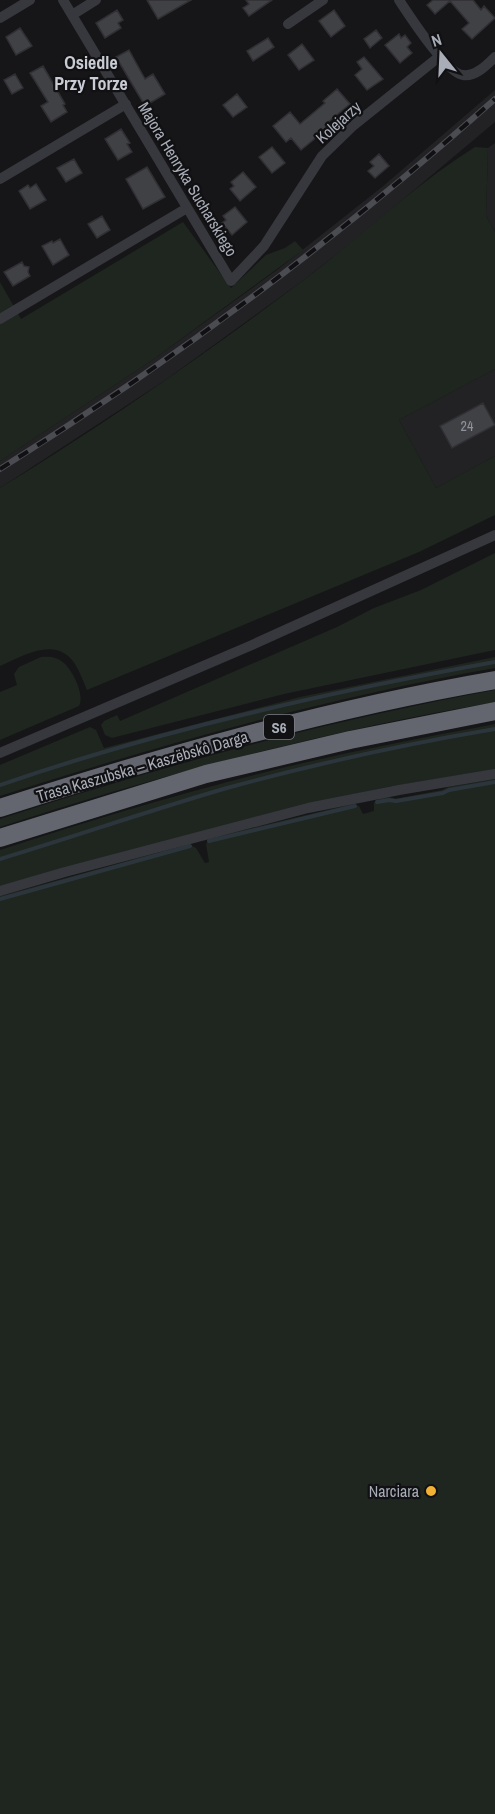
<svg xmlns="http://www.w3.org/2000/svg" width="495" height="1814" font-family="'Archivo Narrow',sans-serif">
  <style>
    .built { fill: #222225 }
    .green { fill: #1e261f }
    .lines { fill: none; stroke-linecap: round; stroke-linejoin: round }
    .stream { stroke: #2c353c; stroke-width: 4 }
    .building { fill: #404145; stroke: #303034; stroke-width: 1.5 }
    .street { stroke: #37383d; stroke-width: 10 }
    .highway { stroke: #63666e; stroke-width: 18 }
    .rail-casing { stroke: #4a4c52; stroke-width: 6 }
    .rail { stroke: #111113; stroke-width: 4; stroke-dasharray: 11; stroke-linecap: butt }
    .poi-dot { fill: #f2b134; stroke: #111113; stroke-width: 2 }
    .labels { text-anchor: middle; dominant-baseline: central; stroke-width: 4.5; stroke-linejoin: round; paint-order: stroke }
    .number-label { font-size: 14px; fill: #8e929b }
    .shield { fill: #111113; stroke: #7b7e86; stroke-width: 1.5 }
    .shield-label { font-size: 15px; font-weight: bold; fill: #a8adb8 }
    .street-label { font-size: 16px; fill: #a8adb8; stroke: #111113 }
    .poi-label { font-size: 16px; fill: #a8adb8; stroke: #111113; text-anchor: end }
    .neighbourhood-label { font-size: 18px; font-weight: bold; fill: #c9ccd4; stroke: #111113 }
  </style>
  <rect width="100%" height="100%" fill="#161618"/>
  <path class="built" d="M495 90V122L351 243 305 279 164 381 0 488V461L151 361 277 270 382 187Z
    M495 143V232L486 216 488 148Z
    M495 369V456L436 488 399 420Z"/>
  <path class="green" d="M475 147 488 148 486 216 495 232V369L399 420 436 488 495 456V515L419 552 87 690C83 681 80 672 75 664 56 635 23 656 0 666V488C105 424 207 353 305 279 362 236 414 185 475 147Z
    M183 222 231 288 266 255 285 248 295 241 303 250 151 361 0 461V282L21 319Z
    M495 553V650L284 694 112 738 105 735 101 725 104 721 117 715 120 721 337 627 374 608 421 590Z
    M41 657C50 656 57 657 64 663 73 671 85 695 79 706L0 740V692L17 685 14 674 19 667Z
    M495 657V668C327 698 163 744 0 796V765L90 727 96 730 104 748 300 697Z
    M495 690V702C327 731 162 774 0 827V819C162 766 327 721 495 690Z
    M495 724V770L387 787 286 809 0 886V850C85 822 171 796 258 774 336 754 416 739 495 724Z
    M495 779V1814H0V896L189 844 196 848 205 863 209 862 206 844 210 838 352 804 359 806 363 814 374 811V803C379 796 388 796 395 799L442 790 448 787Z"/>
  <g class="lines">
    <path class="stream" d="M0 785C160 730 328 692 495 662
      M377 802 389 800 396 801 443 793 449 790 495 782
      M209 841 355 806
      M0 859C76 836 151 810 227 788 315 764 405 744 495 729
      M0 899 190 846"/>
  </g>
  <path class="building" d="M147 0H191L158 19Z
    M246 0H272L249 16 243 8 249 4Z
    M433 0H473L481 10 484 6 495 18 472 39 462 29 469 23 450 1 435 14 427 5Z
    M117 10 123 20 118 23 121 28 105 38 96 23Z
    M334 10 345 26 331 37 319 21Z
    M20 28 32 46 16 55 6 37Z
    M376 30 382 38 370 48 364 39Z
    M399 34 401 38 405 35 411 43 407 47 412 53 400 63 385 45Z
    M268 38 274 47 253 61 247 51Z
    M302 44 314 60 299 70 288 55Z
    M129 50 145 79 153 74 165 94 145 106 116 57Z
    M364 57 383 79 367 90 355 75 362 69 357 62Z
    M43 66 65 104 63 105 67 112 51 122 41 106 48 102 30 73Z
    M15 74 23 88 12 94 4 80Z
    M337 89 350 104 326 124 329 127 301 150 291 138 286 142 273 126 290 112 300 124 325 103 323 101Z
    M237 94 247 107 233 117 223 105Z
    M121 129 130 143 127 144 132 152 118 160 105 139Z
    M272 147 285 163 272 173 259 157Z
    M379 154 389 166 375 178 368 171 374 166 370 162Z
    M74 159 82 173 66 182 57 168Z
    M147 167 165 197 143 209 126 179Z
    M243 172 256 187 240 201 230 189 234 186 231 182Z
    M36 184 46 200 30 209 19 191 28 185 30 188Z
    M235 207 247 222 232 235 222 223 226 220 223 216Z
    M102 216 110 230 97 238 88 224Z
    M60 239 69 255 53 265 42 246 52 241 53 243Z
    M22 262 24 266 29 267 28 272 30 276 13 286 4 272Z
    M483 403 495 425 452 448 440 426Z"/>
  <g class="lines">
    <path class="street" d="M63 0 231 281 264 246 322 156 354 125 440 56
      M399 0C409 15 447 74 463 75 475 77 487 65 495 57
      M72 15 96 0
      M0 18 30 0
      M288 24 323 0
      M0 179 126 104
      M0 319 187 208
      M0 753 252 645 495 535
      M0 891 65 872 308 808 399 790 495 774"/>
    <path class="highway" d="M0 808C162 756 327 709 495 680
      M0 838 206 774 350 740 495 711"/>
    <g class="rail-casing">
      <path id="rail" d="M0 469C175 360 341 236 495 99"/>
    </g>
    <use href="#rail" class="rail"/>
  </g>
  <circle class="poi-dot" cx="431" cy="1491" r="6"/>
  <g class="labels">
    <g class="number-label">
      <text x="467" y="426">24</text>
    </g>
    <rect class="shield" x="264" y="715" width="30" height="24" rx="4.5"/>
    <g class="shield-label">
      <text x="279" y="727">S6</text>
    </g>
    <g class="street-label">
      <text transform="translate(338 122) rotate(-42)">Kolejarzy</text>
      <text transform="translate(188 179) rotate(59)">Majora Henryka Sucharskiego</text>
      <text transform="translate(142 766) rotate(-16)">Trasa Kaszubska – Kaszëbskô Darga</text>
    </g>
    <g class="poi-label">
      <text x="419" y="1491">Narciara</text>
    </g>
    <g class="neighbourhood-label">
      <text x="91" y="62">Osiedle<tspan x="91" dy="21">Przy Torze</tspan></text>
    </g>
  </g>
  <g transform="translate(441 54) rotate(342)" stroke="#111113" stroke-width="4.5" paint-order="stroke">
  <path d="M0-4.5L10 22L0 15L-10 22Z" fill="#a8adb8"/>
  <text y="-9" font-size="16" font-weight="bold" text-anchor="middle" fill="#a8adb8">N</text>
  </g>
</svg>
